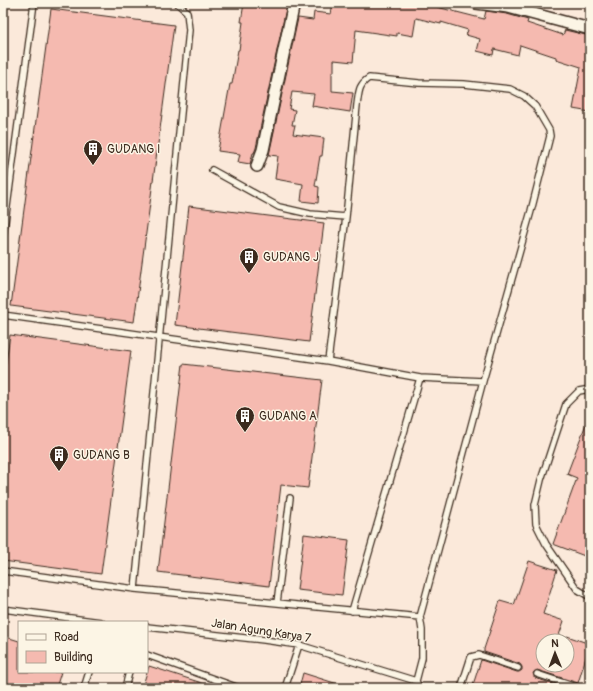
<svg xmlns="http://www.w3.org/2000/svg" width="593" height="691" font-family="Pangolin,sans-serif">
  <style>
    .building { fill: #f5bab0; stroke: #3b2a1e }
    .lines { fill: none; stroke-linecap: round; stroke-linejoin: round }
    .lane-casing { stroke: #3b2a1e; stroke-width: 8 }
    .street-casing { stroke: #3b2a1e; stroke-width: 14 }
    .lane { stroke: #fcf5e5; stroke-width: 5.5 }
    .street { stroke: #fcf5e5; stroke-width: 11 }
    .labels { text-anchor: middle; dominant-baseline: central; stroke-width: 3; stroke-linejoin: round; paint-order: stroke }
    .poi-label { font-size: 12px; fill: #3b2a1e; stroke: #fcf5e5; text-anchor: start }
    .street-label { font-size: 12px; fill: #3b2a1e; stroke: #fcf5e5 }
  </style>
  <rect width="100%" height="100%" fill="#fbe9da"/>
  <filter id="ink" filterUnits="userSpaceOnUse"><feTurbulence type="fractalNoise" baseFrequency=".025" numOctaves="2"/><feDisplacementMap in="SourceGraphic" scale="8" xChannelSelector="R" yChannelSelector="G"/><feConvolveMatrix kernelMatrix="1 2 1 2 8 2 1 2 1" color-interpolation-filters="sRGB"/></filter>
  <g filter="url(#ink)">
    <path class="building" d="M244 3 287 4 256 148 254 153H253L250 164 238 162 240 154 218 151 230 84H232L238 50H239L243 22H241Z
      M333 3 350 6V3H429V5L484 19 486 11 507 14 528 20 527 23 563 35 565 30 590 36V112L573 109 581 67 556 59V57L520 45 518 55 494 49 493 55 477 51 480 39 466 35 468 30 441 22V24L416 18 413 36 397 33V36L356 30 353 62 334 60V72H332V91L353 93 350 112 312 106 314 94 292 92 289 109 295 110 292 125H295L293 134 324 138 322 156H320L315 186 319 187 318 203 301 201 303 184 275 179 278 156 269 155 298 18 313 20 314 12 331 14Z
      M51 9 174 25 134 322 11 306Z
      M189 206 324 223 309 342 175 325Z
      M10 335 131 351 101 574 3 561V383Z
      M183 364 322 380 308 488 281 485 269 586 158 572Z
      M589 416H590V558L553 544 577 478 567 474Z
      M304 534 349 540 342 595 297 590Z
      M529 561 557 570 543 614 564 621 557 641H543V665H567V636L590 644 578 683 537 670 533 673 535 678 566 688H472L481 660 517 672H519L522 670V667L520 664 484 652V649L500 601 514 605Z
      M3 636 19 641V672H61L56 688H3Z
      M149 666 211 686 210 688H142Z
      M303 673 344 686 343 688H299Z"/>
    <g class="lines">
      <g class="lane-casing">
        <path id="lane" d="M212 170 279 207 310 214 346 217
          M3 237 34 3
          M3 315 328 361 420 378 483 381
          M328 361 346 217 357 105C359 93 358 85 369 78L419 83 464 84 510 89 524 96 535 106 549 130 550 136 531 211 483 381 420 617 422 630V658L416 681
          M590 389 579 391 566 404 541 480 535 505 536 524 546 544 577 589 590 597
          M3 571 135 589 420 617
          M135 589 189 30 187 12 177 3
          M277 603 290 498
          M3 609 101 622
          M352 611 420 378
          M147 627 264 640 299 645 416 681
          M147 655 239 688
          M537 674 579 688
          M416 681 419 688
          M84 688 89 672
          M125 688 129 672
          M285 688 299 645
          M461 688 471 657 479 655 518 668"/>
      </g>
      <g class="street-casing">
        <path id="street" d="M476 3 508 7 590 29
          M257 166 263 150 294 3"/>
      </g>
      <use href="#lane" class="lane"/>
      <use href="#street" class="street"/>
    </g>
  </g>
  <defs>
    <g id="building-pin" transform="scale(1)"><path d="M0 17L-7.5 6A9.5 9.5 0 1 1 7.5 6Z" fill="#3b2a1e" stroke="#fcf5e5"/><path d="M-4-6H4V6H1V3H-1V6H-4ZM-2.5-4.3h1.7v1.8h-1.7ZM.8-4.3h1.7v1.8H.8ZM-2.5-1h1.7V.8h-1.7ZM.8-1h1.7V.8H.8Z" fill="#fff"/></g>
  </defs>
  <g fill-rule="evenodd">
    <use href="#building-pin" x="93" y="149"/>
    <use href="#building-pin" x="249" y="257"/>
    <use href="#building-pin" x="245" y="416"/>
    <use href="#building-pin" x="59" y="455"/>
  </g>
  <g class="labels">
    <g class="poi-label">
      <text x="107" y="149">GUDANG I</text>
      <text x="263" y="257">GUDANG J</text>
      <text x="259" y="416">GUDANG A</text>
      <text x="73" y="455">GUDANG B</text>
    </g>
    <g class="street-label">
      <text transform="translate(261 631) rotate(9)">Jalan Agung Karya 7</text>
    </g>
  </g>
  <rect width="593" height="691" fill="none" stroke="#fcf5e5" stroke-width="16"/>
  <rect x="8" y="8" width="577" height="675" fill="none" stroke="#3b2a1e" stroke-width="1.5" filter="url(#ink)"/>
  <rect x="18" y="621" width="130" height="52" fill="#fcf5e5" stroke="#afa495"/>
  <rect x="26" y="634" width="20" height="6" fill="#fcf5e5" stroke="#afa495"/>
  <text x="54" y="641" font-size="12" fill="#3b2a1e">Road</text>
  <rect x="26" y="651" width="20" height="12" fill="#f5bab0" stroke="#afa495"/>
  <text x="54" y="661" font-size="12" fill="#3b2a1e">Building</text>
  <g transform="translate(555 653) rotate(359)"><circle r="19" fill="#fcf5e5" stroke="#afa495"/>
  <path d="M0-3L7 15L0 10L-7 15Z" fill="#3b2a1e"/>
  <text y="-6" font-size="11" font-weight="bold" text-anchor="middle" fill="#3b2a1e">N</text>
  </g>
</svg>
